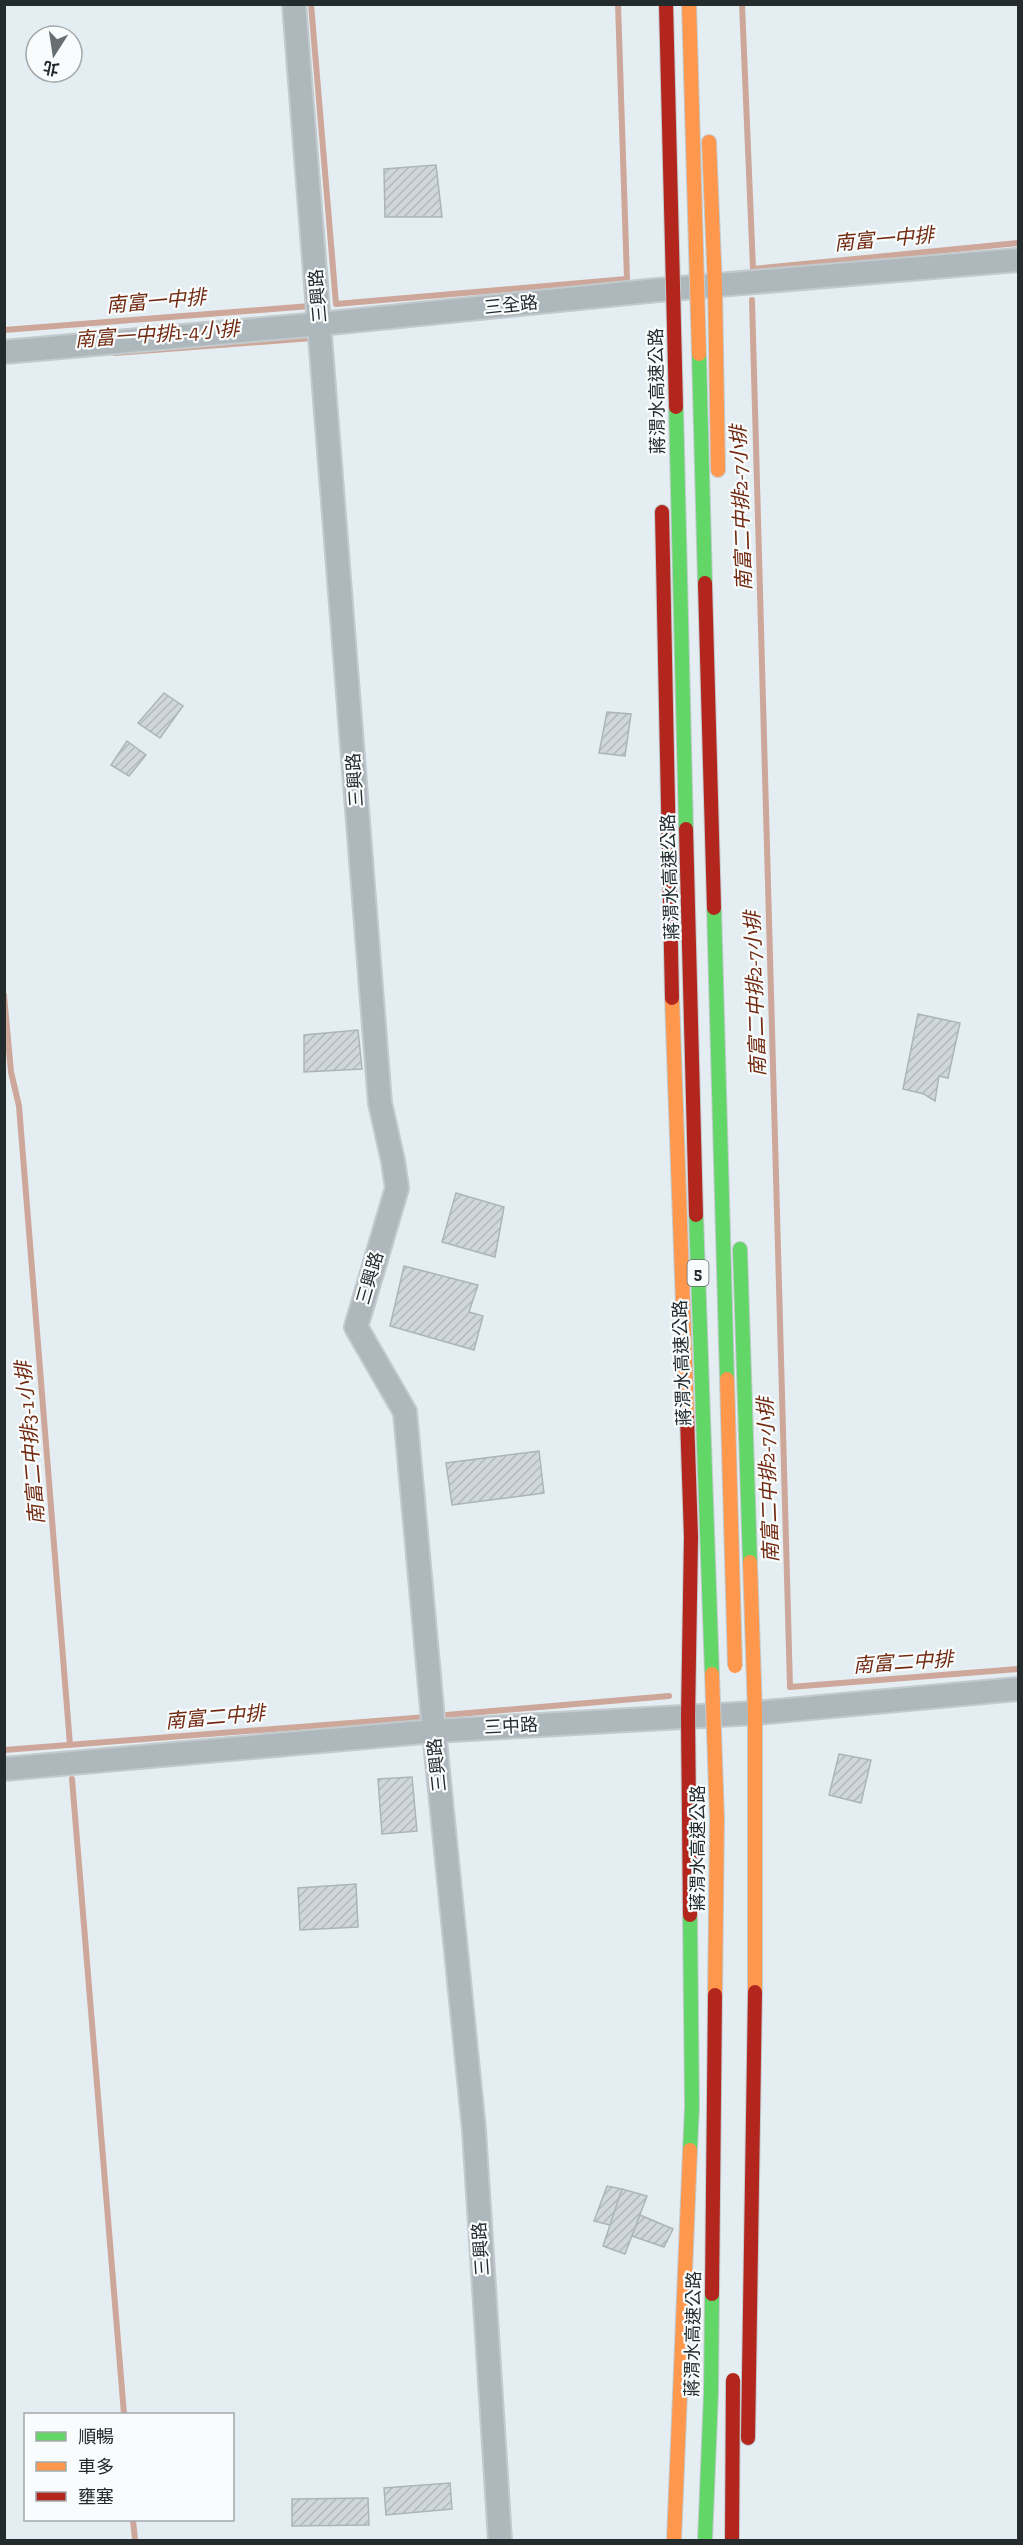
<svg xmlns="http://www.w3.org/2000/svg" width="1023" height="2545" font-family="'Zilla Slab','Noto Sans TC',serif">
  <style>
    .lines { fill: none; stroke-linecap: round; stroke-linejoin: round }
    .stream { stroke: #cea79b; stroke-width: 6 }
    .building { fill: url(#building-hatch); stroke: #acb4b7; stroke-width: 1.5 }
    .street-casing { stroke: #c2cace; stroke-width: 26 }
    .fast-casing { stroke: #c2cace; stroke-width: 16 }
    .slow-casing { stroke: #c2cace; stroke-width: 16 }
    .jam-casing { stroke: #c2cace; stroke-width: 16 }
    .street { stroke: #aeb8bc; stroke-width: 22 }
    .fast { stroke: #63d668; stroke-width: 14 }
    .slow { stroke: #ff974d; stroke-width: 14 }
    .jam { stroke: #b3261e; stroke-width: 14 }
    .fast-bridge-casing { stroke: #c2cace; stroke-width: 16; stroke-linecap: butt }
    .slow-bridge-casing { stroke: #c2cace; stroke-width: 16; stroke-linecap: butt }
    .jam-bridge-casing { stroke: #c2cace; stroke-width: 16; stroke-linecap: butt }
    .fast-bridge { stroke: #63d668; stroke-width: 14 }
    .slow-bridge { stroke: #ff974d; stroke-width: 14 }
    .jam-bridge { stroke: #b3261e; stroke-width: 14 }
    .labels { text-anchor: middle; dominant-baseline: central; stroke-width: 4.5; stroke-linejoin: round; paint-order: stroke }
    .shield { fill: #f8fcfd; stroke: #636a6b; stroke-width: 1.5 }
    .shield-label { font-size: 16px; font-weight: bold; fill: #232b2d }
    .street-label { font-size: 18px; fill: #232b2d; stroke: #f8fcfd }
    .water-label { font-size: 20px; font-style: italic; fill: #712910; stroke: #f8fcfd }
  </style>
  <defs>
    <pattern id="building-hatch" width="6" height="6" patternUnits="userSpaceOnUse" patternTransform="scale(1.5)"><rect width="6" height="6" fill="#cfd7da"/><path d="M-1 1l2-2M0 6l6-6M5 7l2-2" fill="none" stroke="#b1b9bb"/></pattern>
  </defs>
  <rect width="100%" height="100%" fill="#e4eef2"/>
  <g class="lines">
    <path class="stream" d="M311 4 336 304 627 279 618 4
      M742 4 753 269 1018 243
      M752 300 790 1687 1018 1669
      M4 330 310 306 309 301
      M115 353 312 338
      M4 995 11 1072 19 1106 70 1745
      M446 1715 669 1696
      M4 1750 427 1717
      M72 1779 124 2414
      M133 2520 135 2540"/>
  </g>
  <path class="building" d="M436 165 442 217H385L384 169Z
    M164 693 183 706 160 738 138 723Z
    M607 712 631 714 625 756 599 753Z
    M127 741 146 755 129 776 111 765Z
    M918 1014 960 1023 948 1078 939 1076 935 1101 924 1094 903 1089Z
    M358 1030 362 1069 304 1072V1035Z
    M456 1193 504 1207 495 1257 442 1242Z
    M404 1266 478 1285 469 1312 483 1316 474 1350 390 1326Z
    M539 1451 544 1493 452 1505 446 1463Z
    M839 1754 871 1760 861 1803 829 1795Z
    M412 1777 417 1831 382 1834 378 1779Z
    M356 1884 358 1927 300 1930 298 1888Z
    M607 2186 622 2189 610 2225 594 2221Z
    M622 2189 647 2196 625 2254 603 2246Z
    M640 2215 673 2229 664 2247 632 2236Z
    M450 2483 452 2509 386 2515 384 2488Z
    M368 2498 369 2525 292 2526V2499Z"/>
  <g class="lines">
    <g class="street-casing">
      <path id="street" d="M294 4 380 1103 393 1161 397 1188 356 1327 405 1412 434 1731 474 2130 500 2540
        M4 352 320 324 658 290 1018 260
        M4 1769 434 1731 755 1713 1018 1689"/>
    </g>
    <g class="fast-casing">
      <path id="fast" d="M740 1249 750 1562
        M690 1915 692 2107 690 2150"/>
    </g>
    <g class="slow-casing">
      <path id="slow" d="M709 142 715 287 718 470
        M672 998 687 1417
        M750 1562 755 1713V1992
        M674 2540 690 2150"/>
    </g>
    <g class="jam-casing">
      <path id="jam" d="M662 512 672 998
        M687 1417 691 1537 688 1717 690 1915
        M748 2438 755 1992"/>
    </g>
    <use href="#street" class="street"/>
    <use href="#fast" class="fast"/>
    <use href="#slow" class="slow"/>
    <use href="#jam" class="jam"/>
    <g class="fast-bridge-casing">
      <path id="fast-bridge" d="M699 354 705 583
        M676 407 686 829
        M714 908 727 1379
        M696 1215 712 1674
        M705 2540 711 2393 712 2294"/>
    </g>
    <g class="slow-bridge-casing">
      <path id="slow-bridge" d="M689 4 699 354
        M727 1379 735 1666
        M712 1674 717 1818 715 1995"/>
    </g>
    <g class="jam-bridge-casing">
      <path id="jam-bridge" d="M666 4 676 407
        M705 583 714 908
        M686 829 696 1215
        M712 2294 715 1995
        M732 2540 733 2380"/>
    </g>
    <use href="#fast-bridge" class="fast-bridge"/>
    <use href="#slow-bridge" class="slow-bridge"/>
    <use href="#jam-bridge" class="jam-bridge"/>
  </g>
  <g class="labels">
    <rect class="shield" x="687.5" y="1260" width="21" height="26" rx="4.5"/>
    <g class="shield-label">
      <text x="698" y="1273">5</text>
    </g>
    <g class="street-label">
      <text transform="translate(318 296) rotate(-95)">三興路</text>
      <text transform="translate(511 305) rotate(-6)">三全路</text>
      <text transform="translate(657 391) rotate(-91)">蔣渭水高速公路</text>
      <text transform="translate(355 780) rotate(-94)">三興路</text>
      <text transform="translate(670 877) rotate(-92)">蔣渭水高速公路</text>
      <text transform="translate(370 1278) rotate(-74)">三興路</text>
      <text transform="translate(682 1363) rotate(-92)">蔣渭水高速公路</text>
      <text transform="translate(511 1726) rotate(-3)">三中路</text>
      <text transform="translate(437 1765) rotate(-96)">三興路</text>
      <text transform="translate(698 1848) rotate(-90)">蔣渭水高速公路</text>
      <text transform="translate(481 2249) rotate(-94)">三興路</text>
      <text transform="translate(693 2334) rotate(-89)">蔣渭水高速公路</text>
    </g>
    <g class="water-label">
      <text transform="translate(884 239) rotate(-5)">南富一中排</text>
      <text transform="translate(156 301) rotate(-5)">南富一中排</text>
      <text transform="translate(157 334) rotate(-4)">南富一中排1-4小排</text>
      <text transform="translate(741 508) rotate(-92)">南富二中排2-7小排</text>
      <text transform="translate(755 994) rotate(-92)">南富二中排2-7小排</text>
      <text transform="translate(30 1443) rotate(-95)">南富二中排3-1小排</text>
      <text transform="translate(768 1480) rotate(-92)">南富二中排2-7小排</text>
      <text transform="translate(903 1662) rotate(-4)">南富二中排</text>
      <text transform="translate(215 1717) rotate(-5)">南富二中排</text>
    </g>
  </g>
  <rect width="1023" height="2545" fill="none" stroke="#232b2d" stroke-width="12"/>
  <rect x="24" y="2413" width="210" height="108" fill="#f8fcfd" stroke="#a3a8aa" stroke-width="1.5"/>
  <rect x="36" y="2432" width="30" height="9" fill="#63d668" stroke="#a3a8aa" stroke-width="1.5"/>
  <text x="78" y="2443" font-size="18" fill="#232b2d">順暢</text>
  <rect x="36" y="2462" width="30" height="9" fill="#ff974d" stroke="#a3a8aa" stroke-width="1.5"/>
  <text x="78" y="2473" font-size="18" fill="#232b2d">車多</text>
  <rect x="36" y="2492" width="30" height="9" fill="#b3261e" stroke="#a3a8aa" stroke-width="1.5"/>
  <text x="78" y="2503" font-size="18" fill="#232b2d">壅塞</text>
  <g transform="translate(54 54) rotate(192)"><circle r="28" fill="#f8fcfd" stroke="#a3a8aa" stroke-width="1.5"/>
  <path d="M0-4.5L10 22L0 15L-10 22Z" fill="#676f72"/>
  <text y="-9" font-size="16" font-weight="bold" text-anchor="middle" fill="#232b2d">北</text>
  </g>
</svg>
